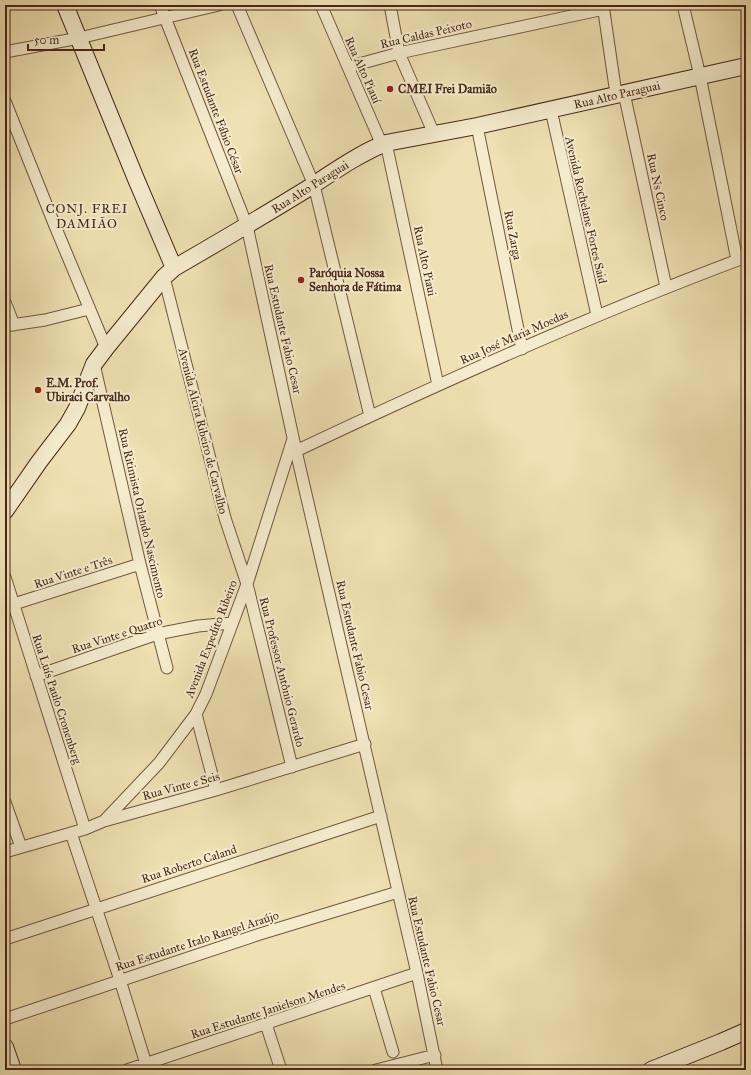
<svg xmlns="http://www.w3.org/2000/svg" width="751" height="1075" font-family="'IM FELL Great Primer',serif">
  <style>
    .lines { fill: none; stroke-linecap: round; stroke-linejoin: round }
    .street-casing { stroke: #725640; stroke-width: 13 }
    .secondary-casing { stroke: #482719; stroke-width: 18 }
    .street { stroke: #f5ecce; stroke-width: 11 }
    .secondary { stroke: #f5ecce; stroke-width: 16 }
    .poi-dot { fill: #8f2418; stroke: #f5ecce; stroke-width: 1.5 }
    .labels { text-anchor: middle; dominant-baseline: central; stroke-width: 4; stroke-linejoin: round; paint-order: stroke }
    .street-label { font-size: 12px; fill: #482719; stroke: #f5ecce }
    .poi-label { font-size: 12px; font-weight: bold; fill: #482719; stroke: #f5ecce; text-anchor: start }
    .neighbourhood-label { font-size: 13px; letter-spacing: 1px; fill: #482719; stroke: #f5ecce }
  </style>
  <rect width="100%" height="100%" fill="#efe1b3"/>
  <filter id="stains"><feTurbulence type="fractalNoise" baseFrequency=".005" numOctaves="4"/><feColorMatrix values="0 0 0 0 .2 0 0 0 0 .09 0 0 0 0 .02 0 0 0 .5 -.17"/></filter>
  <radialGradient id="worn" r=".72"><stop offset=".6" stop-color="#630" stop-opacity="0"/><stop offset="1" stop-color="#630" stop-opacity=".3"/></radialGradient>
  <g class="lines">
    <g class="street-casing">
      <path id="street" d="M160 5 247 226 296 451 417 973 437 1070
        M237 5 314 185 370 416
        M321 5 382 145
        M390 5 399 53 434 134
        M603 5 616 94
        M683 5 700 76 737 260
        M5 52 79 38 219 5
        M348 67 399 53 604 9
        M624 93 666 287
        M5 101 55 226 106 348
        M551 110 597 315
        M477 126 522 349
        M386 143 438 385
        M164 277 225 518 247 584 292 767
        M5 302 14 325
        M5 326 45 320 89 309
        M94 364 140 564 167 668
        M296 451C444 381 593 314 746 257
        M5 577 85 829
        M14 604 140 564
        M36 676 157 634 198 626 232 623
        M196 714 216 790
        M5 802 21 847
        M104 821 159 763 196 714 206 694 247 584 293 439
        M71 833 120 980 146 1064
        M5 852 85 829 104 821 216 790 365 744
        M5 939 381 816
        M374 988 393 1052
        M5 1019 260 934 398 892
        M266 1024 281 1070
        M127 1070 417 973
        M376 1070 435 1055"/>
    </g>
    <g class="secondary-casing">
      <path id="secondary" d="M65 5 136 179 174 268
        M5 511 39 462 68 424 77 408 94 364 106 348 164 277 174 268C219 242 263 216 307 189 332 173 358 154 386 143L477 126 746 66
        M5 1047 13 1070
        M651 1070 721 1042 746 1031"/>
    </g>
    <use href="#street" class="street"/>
    <use href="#secondary" class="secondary"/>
  </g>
  <g class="poi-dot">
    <circle cx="390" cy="89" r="4"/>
    <circle cx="301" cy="280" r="4"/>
    <circle cx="38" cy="390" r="4"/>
  </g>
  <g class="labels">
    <g class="street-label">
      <text transform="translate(426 34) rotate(-13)">Rua Caldas Peixoto</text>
      <text transform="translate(363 70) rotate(66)">Rua Alto Piauí</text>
      <text transform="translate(617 95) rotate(-13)">Rua Alto Paraguai</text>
      <text transform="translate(216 111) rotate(69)">Rua Estudante Fábio César</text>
      <text transform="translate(310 187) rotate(-32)">Rua Alto Paraguai</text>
      <text transform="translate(658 187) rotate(78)">Rua Ns Cinco</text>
      <text transform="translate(586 210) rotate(77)">Avenida Rochelane Fortes Said</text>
      <text transform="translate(513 235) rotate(79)">Rua Zarga</text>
      <text transform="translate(425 261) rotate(78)">Rua Alto Piaui</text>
      <text transform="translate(283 329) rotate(77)">Rua Estudante Fabio Cesar</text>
      <text transform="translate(514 337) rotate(-24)">Rua José Maria Moedas</text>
      <text transform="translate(203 431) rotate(76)">Avenida Alcira Ribeiro de Carvalho</text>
      <text transform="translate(142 513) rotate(77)">Rua Ritimista Orlando Nascimento</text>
      <text transform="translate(73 572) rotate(-18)">Rua Vinte e Três</text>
      <text transform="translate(117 635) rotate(-18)">Rua Vinte e Quatro</text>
      <text transform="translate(211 639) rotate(-69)">Avenida Expedito Ribeiro</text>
      <text transform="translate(355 645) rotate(77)">Rua Estudante Fabio Cesar</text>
      <text transform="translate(282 672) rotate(76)">Rua Professor Antônio Gerardo</text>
      <text transform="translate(57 699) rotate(72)">Rua Luís Paulo Cronenberg</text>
      <text transform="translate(181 786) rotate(-15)">Rua Vinte e Seis</text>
      <text transform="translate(189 864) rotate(-18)">Rua Roberto Caland</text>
      <text transform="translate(197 941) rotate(-18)">Rua Estudante Italo Rangel Araújo</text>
      <text transform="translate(427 961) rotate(77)">Rua Estudante Fabio Cesar</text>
      <text transform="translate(268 1010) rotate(-18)">Rua Estudante Janielson Mendes</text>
    </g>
    <g class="poi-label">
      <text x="398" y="89">CMEI Frei Damião</text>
      <text x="309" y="273">Paróquia Nossa<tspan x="309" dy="14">Senhora de Fátima</tspan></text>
      <text x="46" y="383">E.M. Prof.<tspan x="46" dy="14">Ubiraci Carvalho</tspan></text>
    </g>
    <g class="neighbourhood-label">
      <text x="87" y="209">CONJ. FREI<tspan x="87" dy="15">DAMIÃO</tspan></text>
    </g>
  </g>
  <rect width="751" height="1075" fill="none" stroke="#efe1b3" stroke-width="20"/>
  <rect x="6" y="6" width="739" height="1063" fill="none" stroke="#482719" stroke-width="2"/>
  <rect x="10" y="10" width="731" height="1055" fill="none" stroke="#482719"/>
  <path d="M28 44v6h76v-6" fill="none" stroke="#482719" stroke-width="2"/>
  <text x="34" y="44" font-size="12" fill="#482719" stroke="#f5ecce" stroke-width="3" paint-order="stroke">50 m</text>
  <rect width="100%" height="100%" filter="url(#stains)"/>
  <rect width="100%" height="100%" fill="url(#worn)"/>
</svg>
